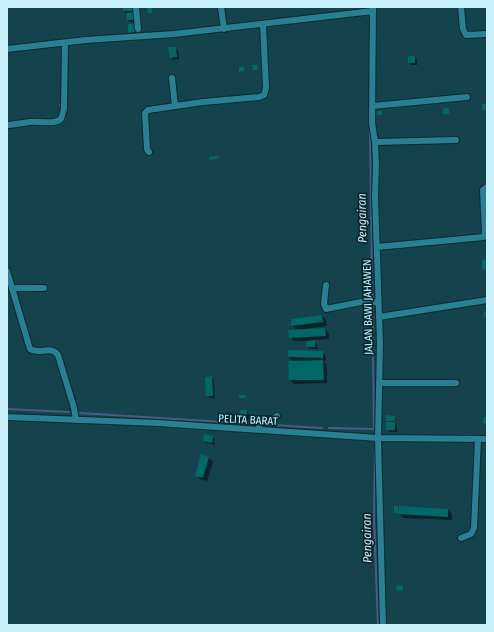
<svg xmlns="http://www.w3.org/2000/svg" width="494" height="632" font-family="'Fira Sans Condensed',sans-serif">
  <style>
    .shadow { fill: #0007 }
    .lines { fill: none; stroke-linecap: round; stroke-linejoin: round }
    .stream { stroke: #4c5a83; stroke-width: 2 }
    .building { fill: #026767 }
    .street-casing { stroke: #0d282e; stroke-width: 8 }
    .street { stroke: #278193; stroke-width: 6 }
    .labels { text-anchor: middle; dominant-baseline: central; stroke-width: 3.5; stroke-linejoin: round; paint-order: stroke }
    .street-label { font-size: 11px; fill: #c9f1fb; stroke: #032930 }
    .water-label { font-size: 12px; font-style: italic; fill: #dbe0f2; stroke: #032930 }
  </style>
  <rect width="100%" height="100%" fill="#15434d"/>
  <path class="shadow" d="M123 7H136V22H130L128 20 126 14 124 11Z
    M138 27V34L131 35 129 32Z
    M175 48 178 50 179 59 173 60 170 57Z
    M415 57 417 59V65H411L409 62Z
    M322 316 326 320 327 326 304 329V331L325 329 329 334V339L314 340 317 344 318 349H310L307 346V341H294L290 337 298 331 292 326Z
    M322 352 326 356V361H323L327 365V383L294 384 290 380 294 362 289 357Z
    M212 377 214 380 215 398H210L207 396Z
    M247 411 249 414V419H244L241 417Z
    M395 417 396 421H393L397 425V432H390L387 429 390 423 387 420Z
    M212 437 215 439 214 445 207 443 204 441Z
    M201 456 209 458 213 462 207 481 200 479 196 475Z
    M397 507 399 509 448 510 452 514V520L403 518 399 513 395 512Z"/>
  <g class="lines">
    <path class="stream" d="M7 409 69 412
      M80 413 322 428
      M329 428 374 429 370 128
      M375 451 374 520 378 625"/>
  </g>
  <path class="building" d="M122 7H134L135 11H123Z
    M147 7H152V13H148Z
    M134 12V20H127L126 13Z
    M128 24H136V32L128 33Z
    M168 47H176L177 57 170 58Z
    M408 56H415V63H408Z
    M252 65H257L258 70H253Z
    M239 67H244V71L239 72Z
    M487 103V110H482V104Z
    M443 108H449V114H443Z
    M377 111H382V115H377Z
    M219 156V158L210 160 209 157Z
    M487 259V269L482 270V260Z
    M485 310 487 311V317H484Z
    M322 315 323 322 291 326V319Z
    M325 328 326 336 289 338 288 330Z
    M315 340V347H306V341Z
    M288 350 323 351V358L288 357Z
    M323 360 324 380H289L288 361Z
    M212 376 213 396H206L205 377Z
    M239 395H246V398H239Z
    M240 410H247V417H240Z
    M386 415 395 416V421H386Z
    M484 417H487V424L483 423Z
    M386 422H395V430H386Z
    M204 434 213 436 212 443 203 441Z
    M201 454 209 457 203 478 195 476Z
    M394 506H398V513H394Z
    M399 506 448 509V517L398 514Z
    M397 585 403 586V591L396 590Z"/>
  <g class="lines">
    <g class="street-casing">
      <path id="street" d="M136 7 138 29
        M221 7 224 29
        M373 7 372 123 375 142 376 164 375 196 380 343 378 438 383 625
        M461 7 463 29 466 35 487 34
        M7 49 86 40 174 34 373 11
        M172 78 175 106
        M373 106 467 97
        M9 125C16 124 23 123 30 122 39 121 54 125 61 119L64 109 65 43
        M375 142 456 140
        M149 152 147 149 145 113 148 110 203 102 259 97 264 95 266 88 263 24
        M377 247 484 237 485 235 483 190 487 187
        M7 271 30 349C39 355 51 345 58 355L74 408 76 420
        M326 285 324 304 326 309 361 302H378
        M12 289 17 288H44
        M379 317 487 300
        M379 383H456
        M7 417 158 423 378 438 487 439
        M259 430V420L273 419 277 416
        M461 538 471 534 474 528 478 439"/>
    </g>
    <use href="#street" class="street"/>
  </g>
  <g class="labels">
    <g class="street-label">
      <text transform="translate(368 307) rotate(-91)">JALAN BAWI JAHAWEN</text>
      <text transform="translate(248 420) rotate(3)">PELITA BARAT</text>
    </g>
    <g class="water-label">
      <text transform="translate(362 218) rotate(-91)">Pengairan</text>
      <text transform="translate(367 538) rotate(-91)">Pengairan</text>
    </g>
  </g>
  <rect width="494" height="632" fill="none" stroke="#c9f1fb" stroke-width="16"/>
</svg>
